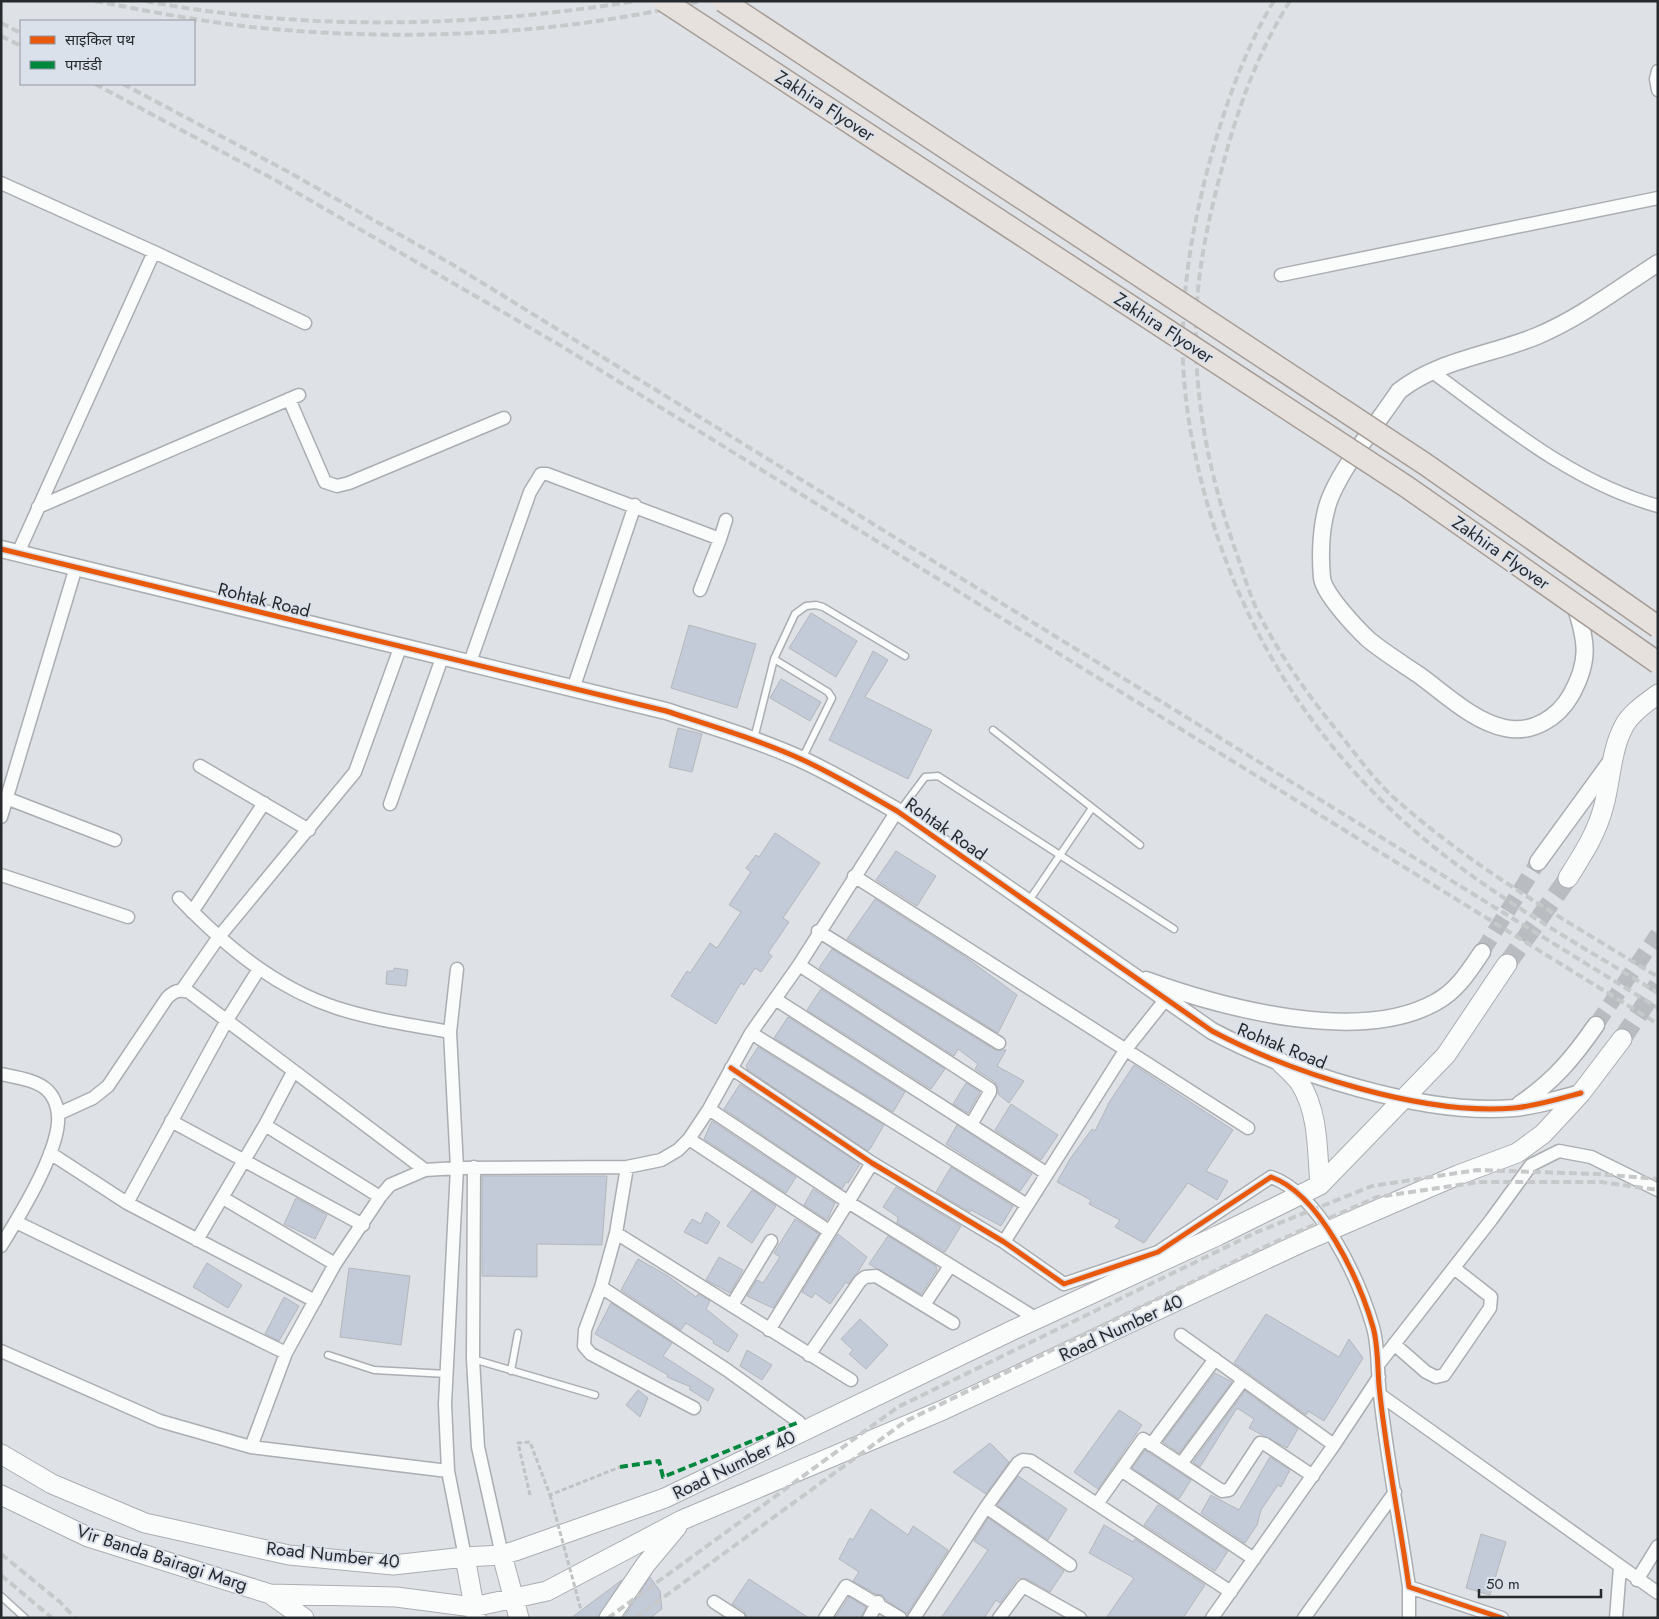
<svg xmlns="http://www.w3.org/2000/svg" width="1659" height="1619" font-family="Jost,'Noto Sans Devanagari',sans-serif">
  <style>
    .building { fill: #c3cbd8; stroke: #b4b7bb }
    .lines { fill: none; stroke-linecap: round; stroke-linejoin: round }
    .tertiary-tunnel { stroke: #b9bdc2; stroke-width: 16; stroke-dasharray: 16 8; stroke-linecap: butt }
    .secondary-tunnel { stroke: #b9bdc2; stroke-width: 19; stroke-dasharray: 19 9; stroke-linecap: butt }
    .service-casing { stroke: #aaadb1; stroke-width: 9 }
    .minor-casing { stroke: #aaadb1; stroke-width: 15 }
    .tertiary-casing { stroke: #aaadb1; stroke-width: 19 }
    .secondary-casing { stroke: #aaadb1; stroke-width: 21 }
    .path { stroke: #c1c2c3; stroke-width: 3; stroke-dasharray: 5 2.5; stroke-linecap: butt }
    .service { stroke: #fafbfb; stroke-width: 6 }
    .minor { stroke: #fafbfb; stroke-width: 12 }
    .tertiary { stroke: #fafbfb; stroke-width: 16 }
    .secondary { stroke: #fafbfb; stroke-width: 19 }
    .rail { stroke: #c6c8c9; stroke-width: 4; stroke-dasharray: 8 4; stroke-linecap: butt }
    .primary-bridge-casing { stroke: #a79d97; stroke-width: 24; stroke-linecap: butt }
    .path-bridge { stroke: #c1c2c3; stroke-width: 3; stroke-dasharray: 5 2.5; stroke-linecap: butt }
    .primary-bridge { stroke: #e7e1de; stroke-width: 21 }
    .quiet { stroke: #00873e; stroke-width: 4; stroke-dasharray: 8 4; stroke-linecap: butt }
    .cycleway-casing { stroke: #dae1eb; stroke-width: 8 }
    .cycleway { stroke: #e8590c; stroke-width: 5 }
    .labels { text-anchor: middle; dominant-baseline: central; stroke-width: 4; stroke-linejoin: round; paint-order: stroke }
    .street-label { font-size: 18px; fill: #272a2d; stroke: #dae1eb }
  </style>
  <rect width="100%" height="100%" fill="#dee2e7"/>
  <path class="building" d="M811 613 857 641 836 677 789 648Z
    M689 625 756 644 737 708 671 688Z
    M873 651 888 660 865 697 932 730 908 779 829 740Z
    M781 679 821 702 810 721 770 698Z
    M678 728 702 734 692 772 669 767Z
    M775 833 820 863 783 918 789 922 768 953 772 956 761 972 755 968 744 985 741 983 716 1024 671 996 687 971 690 973 710 943 717 948 741 912 729 905 751 872 746 868 756 855 759 857Z
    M896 851 936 876 917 906 876 880Z
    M875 899 964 956 1017 995 998 1033 847 939Z
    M832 949 995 1050H1006L997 1066 1024 1081 1009 1103 998 1094V1089L995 1082 975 1069 978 1064 958 1049 954 1056 819 968Z
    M394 968 408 970 406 986 386 984 387 971H394Z
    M821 989 945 1069 931 1089 807 1010Z
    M788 1017 905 1092 893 1112 774 1038Z
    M758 1047 884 1125 870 1149 868 1151 748 1070 746 1066Z
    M1134 1065 1233 1130 1206 1171 1228 1181 1217 1200 1188 1183 1144 1243 1115 1227 1120 1220 1089 1204 1091 1200 1057 1182 1070 1159 1092 1129 1095 1131 1110 1101Z
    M966 1083 980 1092 968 1113 953 1104Z
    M740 1084 860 1164 848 1183 846 1182 842 1189 724 1109Z
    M1011 1104 1058 1135 1041 1160 995 1130Z
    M712 1121 796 1177 786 1193 704 1139Z
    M957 1125 1032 1174 1020 1191 946 1144Z
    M951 1167 1013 1206 1001 1226 971 1210 970 1212 936 1192Z
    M482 1176H607L602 1245 537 1244V1277L482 1276Z
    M896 1187 961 1226 945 1252 897 1223 898 1217 883 1207Z
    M813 1189 835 1203 827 1220 804 1205Z
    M752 1190 776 1206 752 1243 727 1226Z
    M296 1198 327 1215 315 1239 284 1224Z
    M706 1212 720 1222 707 1244 684 1232 692 1219 701 1224Z
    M795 1219 819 1234 773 1308 747 1296 757 1280 763 1283 780 1257 774 1253Z
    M838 1234 867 1257 858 1272 848 1284 846 1282 830 1304 815 1293 812 1298 802 1292Z
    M888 1236 936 1266 937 1270 921 1294 869 1264Z
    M719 1257 743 1270 730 1293 706 1280Z
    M638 1259 668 1276 696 1297 698 1294 710 1301 706 1309 738 1335 728 1352 713 1343 714 1341 686 1323 681 1330 621 1290Z
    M207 1263 242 1285 228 1308 193 1287Z
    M349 1268 410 1276 401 1345 340 1337Z
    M284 1297 299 1306 279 1341 265 1334Z
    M611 1303 672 1343 663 1356 714 1389 708 1401 689 1389 691 1387 667 1377 668 1375 595 1334Z
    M1266 1314 1339 1357 1349 1339 1363 1358 1324 1421 1308 1411 1306 1415 1234 1363Z
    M860 1319 888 1345 866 1369 849 1354 853 1350 841 1339Z
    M747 1350 772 1365 762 1380 740 1366Z
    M1215 1373 1232 1382 1179 1453 1163 1442Z
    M638 1390 648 1398 640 1417 626 1405Z
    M1245 1391 1298 1429 1287 1448 1249 1428 1254 1419 1237 1408 1200 1467 1193 1462Z
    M1119 1410 1142 1425 1098 1489 1074 1472Z
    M990 1443 1009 1462 986 1494 953 1472Z
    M1145 1450 1191 1480 1179 1499 1132 1468Z
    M1270 1457 1290 1470 1281 1487 1278 1485 1261 1510 1257 1525 1245 1543 1201 1513 1211 1495 1239 1510Z
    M1018 1476 1067 1509 1048 1540 997 1505Z
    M1158 1505 1228 1551 1215 1571 1144 1525Z
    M871 1509 908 1535 913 1526 948 1550 907 1614 886 1600 882 1595 876 1594 853 1581 859 1572 839 1559 850 1538 853 1540Z
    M988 1518 1064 1571 1050 1592 1027 1579 1018 1578 1000 1603 996 1600 984 1618H941L988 1550 974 1541Z
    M1104 1525 1133 1542 1135 1539 1205 1585 1183 1618H1106L1134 1578 1089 1553Z
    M1481 1534 1506 1542 1490 1595 1466 1588Z
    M650 1577 660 1591 662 1609 650 1618H623Z
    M749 1579 809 1618H747L744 1611 732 1604Z
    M622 1580 598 1618H571Z
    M849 1597 866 1607 861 1618H835Z"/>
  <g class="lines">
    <path class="tertiary-tunnel" d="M1482 952 1538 862
      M1596 1025 1658 934"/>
    <path class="secondary-tunnel" d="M1507 964 1568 878
      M1622 1039 1658 985"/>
    <g class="service-casing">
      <path id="service" d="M774 659 828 692 832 698 802 759
        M993 730 1140 845
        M754 739 774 659 795 614 806 606 816 605 823 607 905 656
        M899 812 925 777 938 776 1174 929
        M1028 902 1092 808
        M328 1355 374 1370 447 1374
        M473 1359 595 1395
        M511 1371 518 1333
        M1 1596 25 1618"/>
    </g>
    <g class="minor-casing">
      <path id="minor" d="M1658 71 1656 79 1658 90
        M1 183 154 252
        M1281 275 1658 198
        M1431 371C1503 423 1571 482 1658 506
        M289 399 325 482 337 486 349 483 504 418
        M38 507 299 395
        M18 553 154 252 305 323
        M700 590 720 539
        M469 665 530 492 541 474H547L720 539 726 520
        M573 689 635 505
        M200 766 309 830
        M6 798 115 840
        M390 804 442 658
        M1 817 76 567
        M1 875 128 917
        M854 876 1248 1128
        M179 898C224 945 275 988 337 1008 374 1020 412 1025 450 1032
        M192 912 264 803
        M818 931 999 1043
        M799 965 990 1089V1092L972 1123
        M457 969 450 1032 457 1168 445 1404 448 1471 465 1557
        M182 990 218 938 355 772 400 648
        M775 999 1046 1173
        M751 1033 1027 1205
        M731 1068 872 1163 1004 1242 1064 1284 1158 1252 1271 1177C1320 1194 1359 1279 1373 1327 1379 1348 1377 1373 1380 1395 1387 1459 1400 1523 1409 1587L1502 1618
        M1 1074C15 1077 38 1080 48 1091 56 1099 59 1112 58 1123 55 1158 20 1215 1 1246
        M709 1109 848 1202 1037 1319
        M58 1114 93 1098 108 1086 167 998C174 991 179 989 189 992L425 1170
        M171 1121 363 1225
        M265 1125 380 1197
        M689 1139 829 1231
        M50 1153 127 1203 315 1301
        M474 1167 473 1359 478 1447 502 1555
        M627 1167 616 1233 601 1287 727 1370 799 1422
        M223 1198 335 1264
        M127 1203 227 1020 259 969
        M16 1222 286 1353
        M616 1233 851 1380
        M197 1240 265 1125 293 1072
        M1004 1242 1126 1049 1165 1000
        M601 1287 585 1330 584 1346 591 1354 694 1408
        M732 1305 771 1241
        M924 1305 950 1266
        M769 1330 872 1163
        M1181 1335 1334 1445
        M1394 1344 1426 1372 1436 1377 1444 1375 1490 1308 1491 1297 1454 1268
        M1 1351 160 1421 251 1447 448 1471
        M809 1355 860 1281 865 1277 876 1276 953 1323
        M1378 1365 1491 1220 1531 1165 1559 1151 1591 1157 1658 1190
        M1379 1394 1658 1593
        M1151 1445 1215 1359
        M251 1447 286 1353 335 1264 380 1197 390 1185 425 1170 457 1168 627 1167 661 1160 678 1150 689 1139 709 1109 751 1033 799 965 897 811
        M1181 1464 1243 1380
        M1121 1470 1254 1559
        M1097 1504 1143 1439 1222 1491 1229 1490 1260 1443 1265 1444 1313 1476
        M986 1507 1070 1565
        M1637 1580 1658 1546
        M714 1602 739 1618
        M825 1618 846 1586 900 1618
        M869 1618 878 1602
        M914 1618 986 1507 1018 1463 1023 1460 1031 1461 1231 1592
        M999 1618 1023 1586 1080 1618
        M1212 1618 1334 1445 1379 1377
        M1304 1618 1395 1492
        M1409 1618V1587
        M1616 1618 1620 1567"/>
    </g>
    <g class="tertiary-casing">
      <path id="tertiary" d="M1 549 666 711C712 726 759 740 803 760 835 775 866 793 897 811L1212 1031C1291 1073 1424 1116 1514 1108 1536 1106 1559 1099 1581 1093
        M1575 605C1587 642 1590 661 1571 695 1558 718 1532 734 1505 728 1474 722 1444 693 1419 675 1403 664 1385 653 1369 640 1357 629 1324 594 1322 578 1320 556 1321 528 1327 507 1336 474 1379 421 1399 391 1438 360 1491 355 1537 336 1580 318 1619 288 1658 263
        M1538 862 1613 759
        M1146 980C1223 1008 1360 1045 1436 1002 1457 991 1469 971 1482 952
        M1520 1104C1554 1081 1573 1058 1596 1025"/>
    </g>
    <g class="secondary-casing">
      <path id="secondary" d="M1568 878C1583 854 1597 833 1604 805 1611 779 1611 750 1624 726 1631 713 1646 703 1658 694
        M1281 1063C1287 1069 1295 1076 1300 1083 1319 1113 1317 1151 1320 1185
        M1 1454 52 1484 145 1523 289 1555 393 1565 465 1557 502 1555 515 1551 665 1498 1013 1330 1219 1235 1320 1185 1446 1055 1507 964
        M1 1495 88 1537 270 1594 396 1597 473 1607 547 1591 682 1520 943 1410 1305 1241 1458 1175 1517 1153 1543 1134 1581 1093 1622 1039
        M502 1555 519 1618
        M465 1557 476 1617
        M270 1594 304 1618
        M609 1618 646 1564 677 1527"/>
    </g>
    <path class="path" d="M530 1495 518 1443 530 1442 550 1495 620 1467"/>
    <use href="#service" class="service"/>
    <use href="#minor" class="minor"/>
    <use href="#tertiary" class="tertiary"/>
    <use href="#secondary" class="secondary"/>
    <path class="rail" d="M95 1C147 11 199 21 251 27 401 42 556 36 702 1
      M146 1C307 32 475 27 636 1
      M1274 1C1244 50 1224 109 1209 164 1195 217 1185 270 1183 325 1181 371 1187 419 1197 463 1226 593 1286 705 1380 799 1460 879 1562 934 1658 993
      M1290 1C1257 53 1236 113 1221 172 1207 224 1196 277 1196 331 1195 407 1211 480 1236 552 1243 571 1248 590 1256 608 1278 653 1307 694 1338 732 1355 753 1372 777 1392 796 1472 868 1567 921 1658 977
      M1 23 21 33
      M1 36 21 46
      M95 84 275 180 558 344 1658 1024
      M123 84 283 169 450 263 1658 1008
      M1 1554 60 1602 75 1618
      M1 1575 52 1618
      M608 1618 898 1407 1257 1232 1372 1186 1477 1170 1597 1174 1658 1179
      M635 1618 906 1421 1264 1247 1377 1197 1479 1182H1601L1658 1190"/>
    <g class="primary-bridge-casing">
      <path id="primary-bridge" d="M664 1 1407 487 1658 663
        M723 1 1425 464 1658 627"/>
    </g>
    <path class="path-bridge" d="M550 1495 581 1610"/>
    <use href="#primary-bridge" class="primary-bridge"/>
    <path class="quiet" d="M620 1467 659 1461 663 1477 799 1422"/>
    <g class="cycleway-casing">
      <path id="cycleway" d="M1 549 666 711C712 726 759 740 803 760 835 775 866 793 897 811L1212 1031C1291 1073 1424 1116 1514 1108 1536 1106 1559 1099 1581 1093
        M731 1068 872 1163 1004 1242 1064 1284 1158 1252 1271 1177C1320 1194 1359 1279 1373 1327 1379 1348 1377 1373 1380 1395 1387 1459 1400 1523 1409 1587L1502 1618"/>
    </g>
    <use href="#cycleway" class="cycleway"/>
  </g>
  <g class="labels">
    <g class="street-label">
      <text transform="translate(825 106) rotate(33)">Zakhira Flyover</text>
      <text transform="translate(1164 328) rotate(33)">Zakhira Flyover</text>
      <text transform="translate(1501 553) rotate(35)">Zakhira Flyover</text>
      <text transform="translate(264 600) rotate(14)">Rohtak Road</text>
      <text transform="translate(946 829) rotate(35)">Rohtak Road</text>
      <text transform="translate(1282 1046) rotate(22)">Rohtak Road</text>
      <text transform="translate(1121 1328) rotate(-25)">Road Number 40</text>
      <text transform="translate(734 1465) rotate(-26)">Road Number 40</text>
      <text transform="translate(333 1555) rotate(6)">Road Number 40</text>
      <text transform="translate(162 1558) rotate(18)">Vir Banda Bairagi Marg</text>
    </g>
  </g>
  <rect width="1659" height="1619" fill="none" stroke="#272a2d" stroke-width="5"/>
  <rect x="20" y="20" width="175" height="65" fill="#dae1eb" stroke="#92989f"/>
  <rect x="30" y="36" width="25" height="8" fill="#e8590c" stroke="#92989f"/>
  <text x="65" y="45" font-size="15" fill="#272a2d">साइकिल पथ</text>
  <rect x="30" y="61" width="25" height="8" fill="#00873e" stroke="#92989f"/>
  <text x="65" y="70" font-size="15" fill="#272a2d">पगडंडी</text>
  <path d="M1479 1589v8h122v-8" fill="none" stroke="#272a2d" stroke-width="2.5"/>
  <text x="1486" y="1589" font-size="15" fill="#272a2d" stroke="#dae1eb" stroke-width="4" paint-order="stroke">50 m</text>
</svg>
